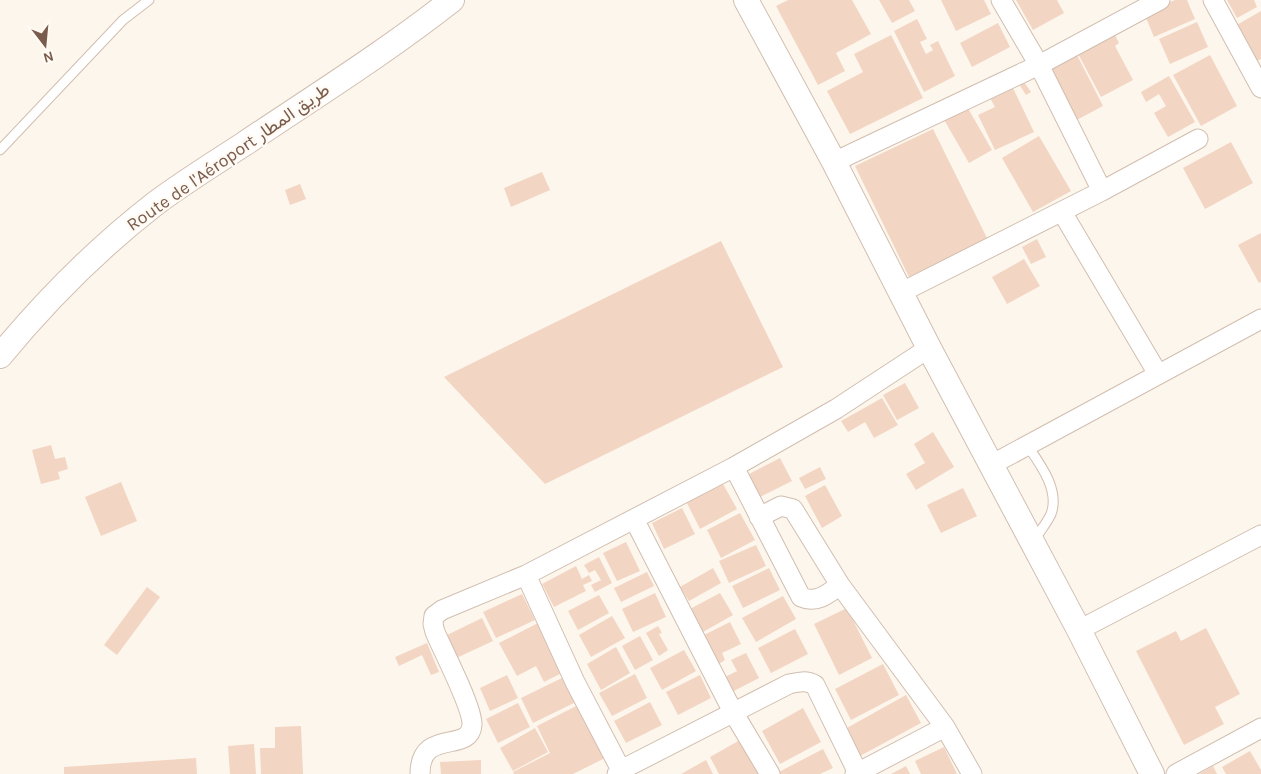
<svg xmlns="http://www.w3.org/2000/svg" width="1261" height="774" font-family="Karla,Vazirmatn,sans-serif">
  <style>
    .building { fill: #f3d5c3 }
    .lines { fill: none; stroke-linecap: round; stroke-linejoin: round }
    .service-casing { stroke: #d1beb0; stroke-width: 11 }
    .minor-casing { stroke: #d1beb0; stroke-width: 21 }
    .tertiary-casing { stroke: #d1beb0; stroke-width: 26 }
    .service { stroke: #fff; stroke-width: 9 }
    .minor { stroke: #fff; stroke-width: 19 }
    .tertiary { stroke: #fff; stroke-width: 24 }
    .labels { text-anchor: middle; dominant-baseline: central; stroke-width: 4.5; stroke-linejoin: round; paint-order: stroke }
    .street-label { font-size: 18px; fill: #7a5c4d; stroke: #fffaf3 }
  </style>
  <rect width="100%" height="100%" fill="#fdf6ec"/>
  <path class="building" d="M788 0H852L871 34 836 53 845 71 818 85 776 6Z
    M879 0H909L915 11 892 23Z
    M941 0H984L991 14 956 31Z
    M1016 0H1057L1064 13 1033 30Z
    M1175 0H1187L1195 19 1154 37 1144 13Z
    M1227 0H1254L1257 7 1237 18Z
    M1261 11V59L1255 62 1235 26Z
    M917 19 927 39 920 42 926 54 933 50 930 45 938 41 955 76 924 92 894 31Z
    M1197 22 1208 47 1170 64 1159 39Z
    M998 23 1010 47 972 67 960 43Z
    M1113 31 1119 43 1115 46 1133 80 1101 97 1076 50Z
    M891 35 923 98 850 134 827 91 863 72 854 54Z
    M1076 53 1103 106 1071 123 1043 70Z
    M1210 55 1237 106 1201 126 1173 75Z
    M1169 76 1195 122 1168 137 1154 113 1166 106 1159 94 1146 102 1141 92Z
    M1021 78 1031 92 1026 95 1017 81Z
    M1012 86 1034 132 995 150 978 115 995 107 989 96Z
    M966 105 992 150 969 163 943 118Z
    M933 129 988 240 909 277 855 166Z
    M1039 136 1071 191 1033 212 1002 158Z
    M1231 142 1253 183 1205 209 1183 168Z
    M542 172 550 190 511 207 504 188Z
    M300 184 306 199 290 205 285 190Z
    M1261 233V282L1259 283 1238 245Z
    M1037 239 1046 257 1031 264 1022 247Z
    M721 241 783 367 545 484 444 377Z
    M1024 259 1040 286 1007 304 992 277Z
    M905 383 919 408 897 420 883 395Z
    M882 398 898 425 874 438 865 422 848 432 841 421Z
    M933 432 954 467 916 490 906 474 925 463 914 444Z
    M51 445 55 459 65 457 68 469 58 472 60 479 41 484 32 450Z
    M780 458 792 481 760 497 749 474Z
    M820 467 826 479 805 489 799 478Z
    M121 482 137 521 101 536 85 497Z
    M723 484 737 509 700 529 687 503Z
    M825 485 842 516 822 528 805 496Z
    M963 488 977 516 941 533 927 505Z
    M682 508 695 534 664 549 652 523Z
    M740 513 755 540 721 558 707 530Z
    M626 542 640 571 617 581 603 553Z
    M756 545 766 566 729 583 719 561Z
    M599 557 612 583 595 592 591 585 601 580 595 570 589 573 584 565Z
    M576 566 582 579 589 575 592 581 583 585 586 591 554 607 542 584Z
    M713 568 721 583 689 601 680 587Z
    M769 568 780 590 743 608 732 586Z
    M647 572 654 586 621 602 614 588Z
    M147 587 160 597 117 655 104 645Z
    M655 593 666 617 633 632 622 609Z
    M720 593 733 615 703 632 690 609Z
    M522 594 535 620 496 638 483 612Z
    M599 595 609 613 578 630 568 611Z
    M783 596 796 619 756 642 742 618Z
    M847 608 872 658 839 675 814 624Z
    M612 616 625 638 591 657 579 635Z
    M482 618 493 641 452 660 441 638Z
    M730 622 741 644 722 653 725 660 719 664 704 635Z
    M538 623 564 672 544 682 536 666 517 676 499 643Z
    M658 626 662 633 659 634 668 650 659 656 646 633Z
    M1206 628 1240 694 1215 707 1224 724 1184 745 1136 651 1176 631 1181 641Z
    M795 629 808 654 771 673 758 648Z
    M640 636 653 660 635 670 622 646Z
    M427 643 439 672 431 675 422 655 399 666 395 657Z
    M616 647 630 673 601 690 587 664Z
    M684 650 696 671 662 690 650 668Z
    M746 653 759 678 732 692 725 677 737 671 731 660Z
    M883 664 899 695 851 720 835 689Z
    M635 674 647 698 612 716 599 693Z
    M507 675 518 698 490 711 480 688Z
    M700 675 711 698 678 715 666 692Z
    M564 677 576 702 533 723 521 698Z
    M906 695 921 723 860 756 845 729Z
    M650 702 662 725 626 743 614 721Z
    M518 703 530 727 498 743 486 719Z
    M582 703 609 756 573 774H514L513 772 550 753 537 726Z
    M803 708 821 742 780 764 762 731Z
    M301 726 303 774H261L260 748H275V727Z
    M535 728 548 752 513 771 500 748Z
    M740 740 759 774H719L710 757Z
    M254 744 256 774H230L228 746Z
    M944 747 957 774H921L915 761Z
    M823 749 833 768 820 774H775Z
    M1250 751 1261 770V774H1226L1222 767Z
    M196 758 197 774H64V767Z
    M481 760V774H441L440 762Z
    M706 760 713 774H681Z
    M906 766 910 774H891Z
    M1213 766 1217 774H1199Z"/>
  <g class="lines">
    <g class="service-casing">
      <path id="service" d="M0 150 123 20 149 0
        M1027 445C1040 464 1060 490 1051 514 1047 523 1039 532 1034 541"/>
    </g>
    <g class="minor-casing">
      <path id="minor" d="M1001 0 1039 65 1102 191
        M1213 0 1261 88
        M834 162 1039 65 1160 0
        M1062 212 1158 374
        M900 293 1102 191 1198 139
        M991 465 1261 319
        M734 467 801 597C816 604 828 594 840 585
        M759 517 781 506 793 509 840 585 945 727 972 774
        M634 519 733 712 770 774
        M526 575 575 682 621 770
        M1079 630 1261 535
        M420 774C420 727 470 754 472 725 473 708 443 651 435 632L433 624 434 616 442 610 526 575 734 467 836 409 929 348
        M617 774 621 770 789 684C798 682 807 680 815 685L858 773
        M855 774 945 727
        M1176 774 1261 728"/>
    </g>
    <g class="tertiary-casing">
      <path id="tertiary" d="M746 0 834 162 929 348 1079 630 1152 774
        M0 356C47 299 98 248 156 203 184 182 215 163 244 144 314 97 386 52 452 0"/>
    </g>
    <use href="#service" class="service"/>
    <use href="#minor" class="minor"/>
    <use href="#tertiary" class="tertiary"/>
  </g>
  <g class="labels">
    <g class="street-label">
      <text transform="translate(228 157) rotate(-35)">Route de l'Aéroport طريق المطار</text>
    </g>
  </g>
  <g transform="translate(45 45) rotate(164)" stroke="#fffaf3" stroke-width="4" paint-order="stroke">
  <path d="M0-4L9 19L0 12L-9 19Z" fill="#7a5c4d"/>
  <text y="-8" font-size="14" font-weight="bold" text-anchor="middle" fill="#7a5c4d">N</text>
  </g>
</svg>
